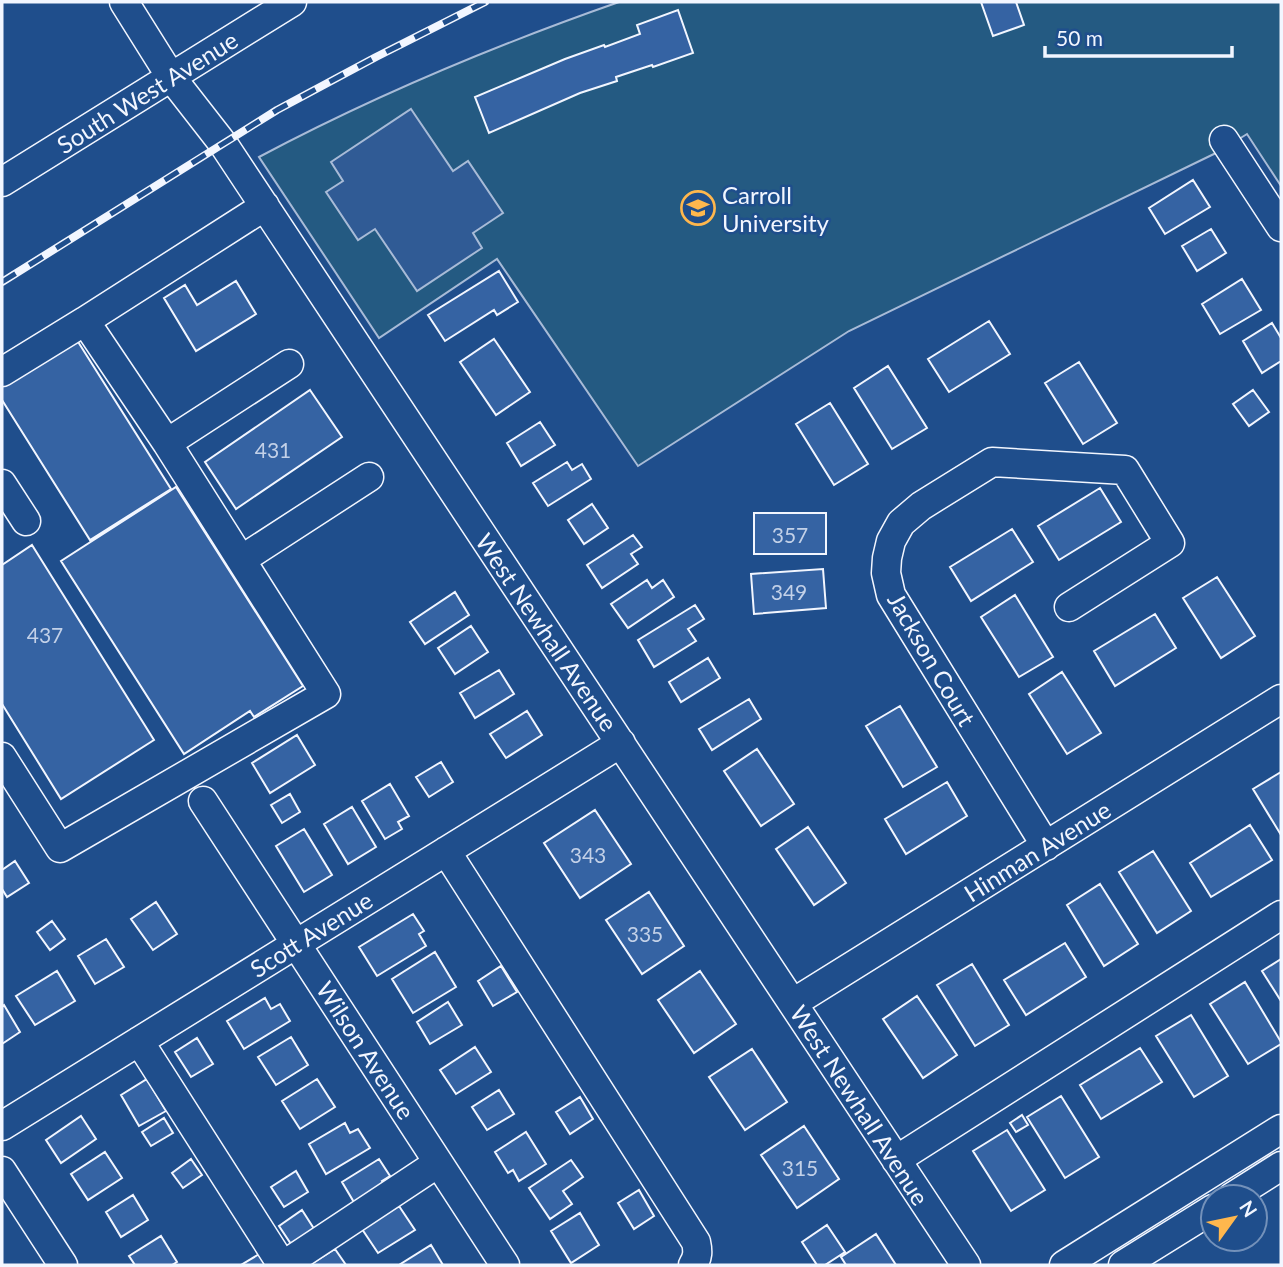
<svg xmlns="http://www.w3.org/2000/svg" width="1283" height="1267" font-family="Lato,sans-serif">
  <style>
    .green { fill: #245a82; stroke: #a8bbd7; stroke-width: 2 }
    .parking { fill: #305b95; stroke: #a8bbd7; stroke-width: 2 }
    .building { fill: #3563a3; stroke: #f2f6ff; stroke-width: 2 }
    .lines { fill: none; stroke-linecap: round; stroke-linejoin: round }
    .minor-casing { stroke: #f2f6ff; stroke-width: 31 }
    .minor { stroke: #1f4e8c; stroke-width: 28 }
    .rail-casing { stroke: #f2f6ff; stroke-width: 8 }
    .rail { stroke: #1f4e8c; stroke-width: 5; stroke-dasharray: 16; stroke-linecap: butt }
    .labels { text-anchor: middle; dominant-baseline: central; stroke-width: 5; stroke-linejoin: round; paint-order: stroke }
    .number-label { font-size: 21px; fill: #c3d1e8 }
    .street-label { font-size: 24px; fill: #f2f6ff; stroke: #1f4e8c }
    .poi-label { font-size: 24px; fill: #f2f6ff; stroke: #1f4e8c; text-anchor: start }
  </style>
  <rect width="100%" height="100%" fill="#1f4e8c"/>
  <path class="green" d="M619 2H1281V186L1247 134 1218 152 849 331 638 466 497 259 379 338 259 157C374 96 496 45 619 2Z"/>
  <path class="parking" d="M411 109 453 171 468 161 503 213 473 233 482 248 417 291 375 229 358 240 326 192 343 181 331 162Z"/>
  <path class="building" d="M981 2H1016L1024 25 993 36Z
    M678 10 693 53 653 67 652 65 616 77 617 81 580 93 489 133 475 97 565 59 604 45 605 47 640 34 637 25Z
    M1193 180 1210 207 1165 234 1149 208Z
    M1211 229 1226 253 1197 271 1182 246Z
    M499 271 518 302 497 315 494 310 445 341 428 315Z
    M1242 279 1261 310 1220 334 1202 304Z
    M236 281 256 314 196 351 164 298 185 285 197 305Z
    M989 321 1010 354 949 392 928 359Z
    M1272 323 1281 338V361L1262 373 1243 341Z
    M75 337 171 489 90 540 2 400V384Z
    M494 339 530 392 496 415 460 362Z
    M1079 362 1117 423 1083 444 1045 383Z
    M888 366 927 428 892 449 854 388Z
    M310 390 342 437 236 509 205 462Z
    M1253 390 1269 412 1249 426 1233 404Z
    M830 403 868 464 834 485 796 424Z
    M540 422 555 445 521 466 507 443Z
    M567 462 572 470 582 464 591 479 548 506 533 483Z
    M176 487 303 686 254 717 250 711 184 754 61 561Z
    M1100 488 1121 522 1059 560 1038 526Z
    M592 504 608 528 584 544 568 520Z
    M754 513H826V554H754Z
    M1012 529 1033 562 971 601 950 567Z
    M633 535 642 547 631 554 638 564 602 588 587 565Z
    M32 545 154 740 61 799 2 704V565Z
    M823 569 826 608 754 614 751 574Z
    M1217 577 1255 636 1221 658 1183 598Z
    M647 580 652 588 663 580 674 597 628 628 611 604Z
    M455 592 469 615 425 644 410 622Z
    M1015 595 1053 657 1019 677 981 617Z
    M695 605 704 619 688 629 696 641 654 667 638 640Z
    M1155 614 1176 648 1115 686 1094 651Z
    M471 626 488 652 455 674 438 648Z
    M708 658 720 678 681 702 669 682Z
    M499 670 514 694 475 718 460 693Z
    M1062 672 1101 733 1067 754 1029 694Z
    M749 699 761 719 712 750 699 729Z
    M900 706 937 767 903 787 866 726Z
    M527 711 542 735 506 758 490 734Z
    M297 735 315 765 270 793 252 763Z
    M757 749 794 804 761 826 724 771Z
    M441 762 453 782 429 797 416 777Z
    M1281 772V835L1253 789Z
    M947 782 967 816 906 854 885 819Z
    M390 784 409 816 398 822 402 829 385 839 362 801Z
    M290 794 300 812 282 823 271 805Z
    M352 807 376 847 348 864 324 824Z
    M595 810 631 864 580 898 544 843Z
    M1250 825 1272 860 1211 897 1190 863Z
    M808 827 846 883 814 905 776 849Z
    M304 829 332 875 304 892 276 846Z
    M1153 851 1191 911 1157 933 1119 872Z
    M15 861 29 883 7 897 2 889V870Z
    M1100 884 1138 944 1104 966 1067 905Z
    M649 892 684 946 642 974 606 920Z
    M156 902 177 934 153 950 131 919Z
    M413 914 424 931 419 934 426 946 377 976 359 947Z
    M52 921 65 939 50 950 37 932Z
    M106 939 124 967 95 984 78 956Z
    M1065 943 1086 977 1026 1015 1004 980Z
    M435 952 456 987 413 1013 392 979Z
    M1281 959V1001L1262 971Z
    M972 964 1009 1025 975 1046 937 985Z
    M501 966 517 992 493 1006 478 981Z
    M57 971 75 1001 35 1025 16 996Z
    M700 971 736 1024 694 1053 658 1000Z
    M1245 982 1281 1042V1044L1248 1064 1210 1004Z
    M917 996 957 1055 923 1078 883 1019Z
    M265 998 271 1009 280 1004 290 1021 244 1049 227 1021Z
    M448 1002 462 1025 430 1044 417 1022Z
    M4 1005 20 1032 2 1044V1007Z
    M1191 1015 1228 1076 1194 1097 1156 1036Z
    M291 1037 308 1065 276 1085 258 1057Z
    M197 1038 213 1064 191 1077 175 1052Z
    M475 1047 491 1072 456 1094 440 1070Z
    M1140 1048 1162 1082 1101 1119 1080 1085Z
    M752 1049 787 1102 745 1130 709 1077Z
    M147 1079 166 1111 139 1126 121 1095Z
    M317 1079 335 1107 300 1129 282 1101Z
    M499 1090 514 1114 487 1130 472 1107Z
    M1061 1096 1099 1157 1065 1178 1027 1117Z
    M580 1097 593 1119 570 1134 556 1112Z
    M1022 1115 1028 1125 1016 1132 1010 1123Z
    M81 1116 96 1139 61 1163 46 1140Z
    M164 1118 173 1133 151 1146 142 1132Z
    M345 1123 350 1133 358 1129 370 1148 326 1174 309 1144Z
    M804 1126 839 1179 797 1208 761 1155Z
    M1007 1130 1045 1190 1011 1211 973 1151Z
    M526 1132 546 1164 519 1181 513 1170 508 1173 495 1152Z
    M105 1152 122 1178 88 1200 71 1174Z
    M191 1159 202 1175 183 1188 172 1173Z
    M379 1159 390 1176 382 1181 388 1190 358 1209 342 1182Z
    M571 1160 583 1177 563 1191 572 1204 550 1219 529 1188Z
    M296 1171 308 1192 284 1207 271 1187Z
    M639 1190 654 1216 634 1229 618 1203Z
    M133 1195 148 1220 121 1237 106 1212Z
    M399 1206 415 1230 378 1253 362 1229Z
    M302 1210 318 1235 295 1250 279 1226Z
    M580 1213 599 1245 571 1263 551 1231Z
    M827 1225 845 1252 825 1265H817L802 1242Z
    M876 1234 896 1265H846L841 1257Z
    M161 1236 177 1262 172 1265H135L129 1256Z
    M431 1245 443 1265H399Z
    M335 1249 346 1265H312L311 1264Z
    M261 1253 269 1265H241Z"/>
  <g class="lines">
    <g class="minor-casing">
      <path id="minor" d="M124 2 171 77 224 145 966 1265
        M1224 140 1281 227
        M2 182 292 2
        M265 206 85 321 167 443 289 364
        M2 372 85 321
        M2 484 26 521
        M241 560 369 477
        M2 757 60 848 326 694 167 443
        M203 801 505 1265
        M1046 846 891 595 886 573 887 558 891 541 901 523 921 506 992 462 1125 470 1170 543 1069 607
        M446 851 696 1242C698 1251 698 1257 693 1265
        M793 1003 1281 699
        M139 1041 282 1265
        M2 1126 621 743
        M896 1160 1281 915
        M2 1171 63 1265
        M1232 1197 1281 1166
        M284 1265 438 1163
        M1064 1265 1281 1129
        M1123 1265 1213 1209"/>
    </g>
    <use href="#minor" class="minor"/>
    <g class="rail-casing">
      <path id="rail" d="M2 282 277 110 376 57 485 2"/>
    </g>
    <use href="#rail" class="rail"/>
  </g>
  <defs>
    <g id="university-ring" transform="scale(1.75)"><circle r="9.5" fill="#1f4e8c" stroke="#ffb74d" stroke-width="1.5"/><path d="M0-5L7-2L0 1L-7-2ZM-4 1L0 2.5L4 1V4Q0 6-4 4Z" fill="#ffb74d"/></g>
  </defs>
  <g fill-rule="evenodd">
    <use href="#university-ring" x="698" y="208"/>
  </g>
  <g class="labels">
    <g class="number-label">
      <text x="273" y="449">431</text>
      <text x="790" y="534">357</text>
      <text x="789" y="591">349</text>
      <text x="45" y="634">437</text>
      <text x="588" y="854">343</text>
      <text x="645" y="933">335</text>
      <text x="800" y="1167">315</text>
    </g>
    <g class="street-label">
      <text transform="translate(147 92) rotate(-32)">South West Avenue</text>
      <text transform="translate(547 632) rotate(56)">West Newhall Avenue</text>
      <text transform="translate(932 659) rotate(60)">Jackson Court</text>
      <text transform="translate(1037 851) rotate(-32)">Hinman Avenue</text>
      <text transform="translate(311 934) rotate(-32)">Scott Avenue</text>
      <text transform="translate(366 1050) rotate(57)">Wilson Avenue</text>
      <text transform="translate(860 1105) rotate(57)">West Newhall Avenue</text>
    </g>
    <g class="poi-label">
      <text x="722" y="194">Carroll<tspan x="722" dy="28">University</tspan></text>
    </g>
  </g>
  <rect width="1283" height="1267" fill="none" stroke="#f2f6ff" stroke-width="7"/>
  <g transform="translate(1234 1218) rotate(57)"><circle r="33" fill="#1f4e8c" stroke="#7391ba" stroke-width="2"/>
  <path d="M0-5L12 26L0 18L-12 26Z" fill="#ffb74d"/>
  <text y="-10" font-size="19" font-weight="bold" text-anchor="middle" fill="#f2f6ff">N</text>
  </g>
  <path d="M1045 46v10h187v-10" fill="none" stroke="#f2f6ff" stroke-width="3.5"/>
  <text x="1056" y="46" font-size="21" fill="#f2f6ff" stroke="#1f4e8c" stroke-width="5" paint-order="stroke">50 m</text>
</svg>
